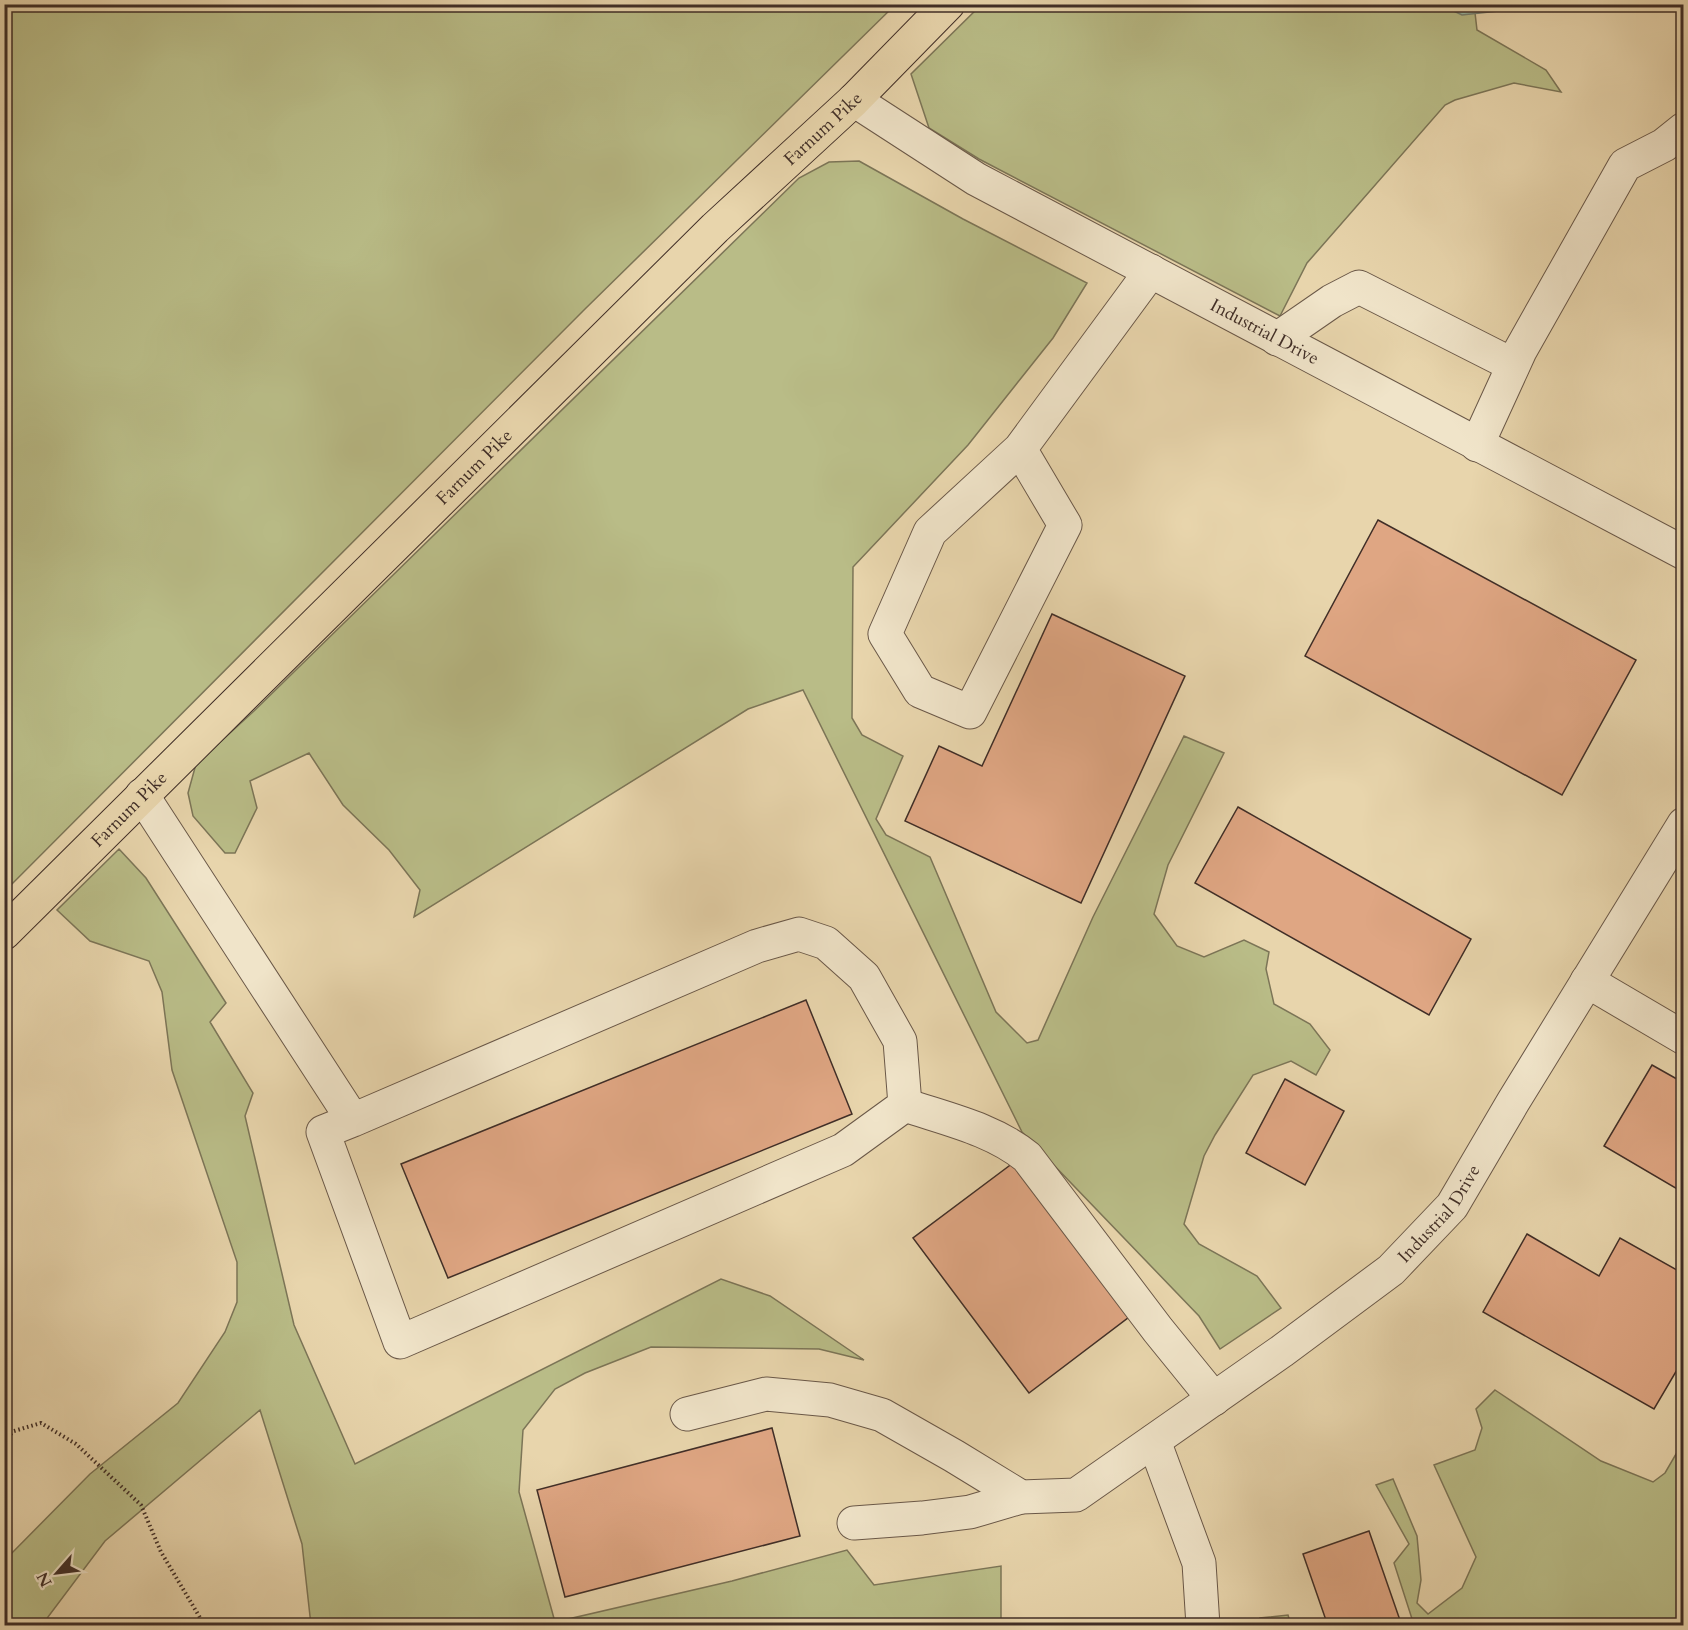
<svg xmlns="http://www.w3.org/2000/svg" width="1688" height="1630" font-family="Cardo,serif">
  <style>
    .green { fill: #b9bc87; stroke: #7c7557; stroke-width: 1.5 }
    .water { fill: #98b9a6; stroke: #758173; stroke-width: 1.5 }
    .building { fill: #dfa683; stroke: #402e27; stroke-width: 1.5 }
    .lines { fill: none; stroke-linecap: round; stroke-linejoin: round }
    .minor-casing { stroke: #6a5848; stroke-width: 35 }
    .major-casing { stroke: #402e27; stroke-width: 35 }
    .path { stroke: #402e27; stroke-width: 4; stroke-dasharray: 1.5 3; stroke-linecap: butt }
    .minor { stroke: #f0e4c9; stroke-width: 33 }
    .major { stroke: #e8d5ac; stroke-width: 33 }
    .labels { text-anchor: middle; dominant-baseline: central; stroke-width: 5; stroke-linejoin: round; paint-order: stroke }
    .street-label { font-size: 18px; fill: #402e27; stroke: #f0e4c9 }
  </style>
  <rect width="100%" height="100%" fill="#e8d5ac"/>
  <filter id="stains"><feTurbulence type="fractalNoise" baseFrequency=".00333" numOctaves="4"/><feColorMatrix values="0 0 0 0 .2 0 0 0 0 .09 0 0 0 0 .02 0 0 0 .5 -.17"/></filter>
  <radialGradient id="worn" r=".72"><stop offset=".6" stop-color="#630" stop-opacity="0"/><stop offset="1" stop-color="#630" stop-opacity=".3"/></radialGradient>
  <path class="green" d="M5 4H895V5L585 309 6 890 4 888Z
    M1474 4 1477 30 1546 70 1561 92 1514 83 1455 100 1445 105 1307 263 1280 316 979 159 929 128 911 74 981 5Z
    M859 161 963 219 1087 283 1053 338 968 445 853 567 852 718 862 735 903 756 876 819 886 835 930 857 996 1012 1027 1043 1038 1040 1093 917 1184 736 1224 753 1168 865 1154 914 1177 946 1204 957 1244 940 1269 952 1266 969 1274 1004 1310 1024 1330 1050 1316 1075 1291 1061 1253 1075 1215 1135 1204 1156 1184 1224 1199 1244 1257 1276 1281 1308 1220 1349 1199 1316 1022 1132 803 690 748 709 414 917 420 890 389 850 343 805 309 753 250 781 257 808 235 853H225L193 816 188 793 196 764 254 711 799 178 829 162Z
    M119 849 146 878 226 1003 210 1022 253 1093 245 1116 294 1325 355 1464 721 1279 770 1296 864 1360 819 1349 651 1347 585 1373 555 1389 523 1430 519 1492 555 1622 732 1581 847 1550 874 1585 1001 1566V1625H311L302 1544 260 1410 105 1541 42 1625H5V1560L90 1474 178 1403 225 1332 237 1302V1262L172 1070 162 992 149 961 90 941 57 910Z
    M1495 1390 1601 1461 1653 1482 1665 1473 1683 1442V1625H1414L1394 1563 1409 1544 1376 1485 1393 1479 1417 1536 1421 1580 1417 1603 1428 1614 1462 1588 1476 1557 1434 1465 1475 1450 1482 1428 1476 1409Z
    M1288 1615 1291 1625H1260V1618Z"/>
  <path class="water" d="M1441 5H1553L1462 15Z"/>
  <path class="building" d="M1378 520 1636 660 1562 795 1305 656Z
    M1052 614 1185 676 1081 903 905 821 939 746 982 766Z
    M1238 807 1471 939 1429 1015 1195 883Z
    M806 1000 852 1114 448 1278 401 1164Z
    M1652 1065 1684 1083V1193L1604 1146Z
    M1285 1079 1344 1111 1305 1185 1246 1153Z
    M1017 1160 1133 1314 1029 1393 913 1238Z
    M1527 1234 1599 1276 1620 1238 1684 1274V1358L1654 1409 1483 1312Z
    M772 1428 800 1536 565 1597 537 1490Z
    M1369 1531 1402 1626H1328L1303 1554Z"/>
  <g class="lines">
    <g class="minor-casing">
      <g id="minor">
        <path id="s1" d="M854 100 976 179 1684 553"/>
        <path d="M1277 339 1332 301 1359 287 1513 365"/>
        <path d="M1477 445 1520 351 1625 165 1664 145 1684 129"/>
        <path d="M1020 449 1065 525 970 712 920 691 885 634 930 532 1020 449 1151 271"/>
        <path d="M142 795 353 1120 757 946 799 934 826 943 864 977 900 1041 905 1105 843 1150 400 1342 323 1132 353 1120"/>
        <path d="M1587 981 1684 1038"/>
        <path d="M905 1105C946 1119 993 1129 1027 1157L1158 1330 1214 1399"/>
        <path id="s2" d="M687 1414 766 1394 830 1400 882 1415 954 1456 1021 1497 1076 1495 1282 1351 1391 1270 1452 1206 1513 1102 1684 824"/>
        <path d="M1154 1441 1199 1563 1203 1626"/>
        <path d="M854 1523 922 1518 970 1512 1021 1497"/>
      </g>
    </g>
    <g class="major-casing">
      <g id="major">
        <path id="s3" d="M4 933 715 228 854 100 948 4"/>
      </g>
    </g>
    <path class="path" d="M4 1440 14 1431 41 1423 76 1444 141 1505 161 1552 205 1626"/>
    <use href="#minor" class="minor"/>
    <use href="#major" class="major"/>
  </g>
  <g class="labels">
    <g class="street-label">
      <text stroke="none"><textPath href="#s3" startOffset="1148">Farnum Pike</textPath></text>
      <text stroke="none"><textPath href="#s1" startOffset="472">Industrial Drive</textPath></text>
      <text stroke="none"><textPath href="#s3" startOffset="662">Farnum Pike</textPath></text>
      <text stroke="none"><textPath href="#s3" startOffset="176">Farnum Pike</textPath></text>
      <text stroke="none"><textPath href="#s2" startOffset="878">Industrial Drive</textPath></text>
    </g>
  </g>
  <rect width="1688" height="1630" fill="none" stroke="#e8d5ac" stroke-width="24"/>
  <rect x="6" y="6" width="1676" height="1618" fill="none" stroke="#402e27" stroke-width="3"/>
  <rect x="12" y="12" width="1664" height="1606" fill="none" stroke="#402e27" stroke-width="1.5"/>
  <g transform="translate(57 1573) rotate(242)" stroke="#f0e4c9" stroke-width="4.5" paint-order="stroke">
  <path d="M0-4.5L10 22L0 15L-10 22Z" fill="#402e27"/>
  <text y="-9" font-size="16" font-weight="bold" text-anchor="middle" fill="#402e27">N</text>
  </g>
  <rect width="100%" height="100%" filter="url(#stains)"/>
  <rect width="100%" height="100%" fill="url(#worn)"/>
</svg>
